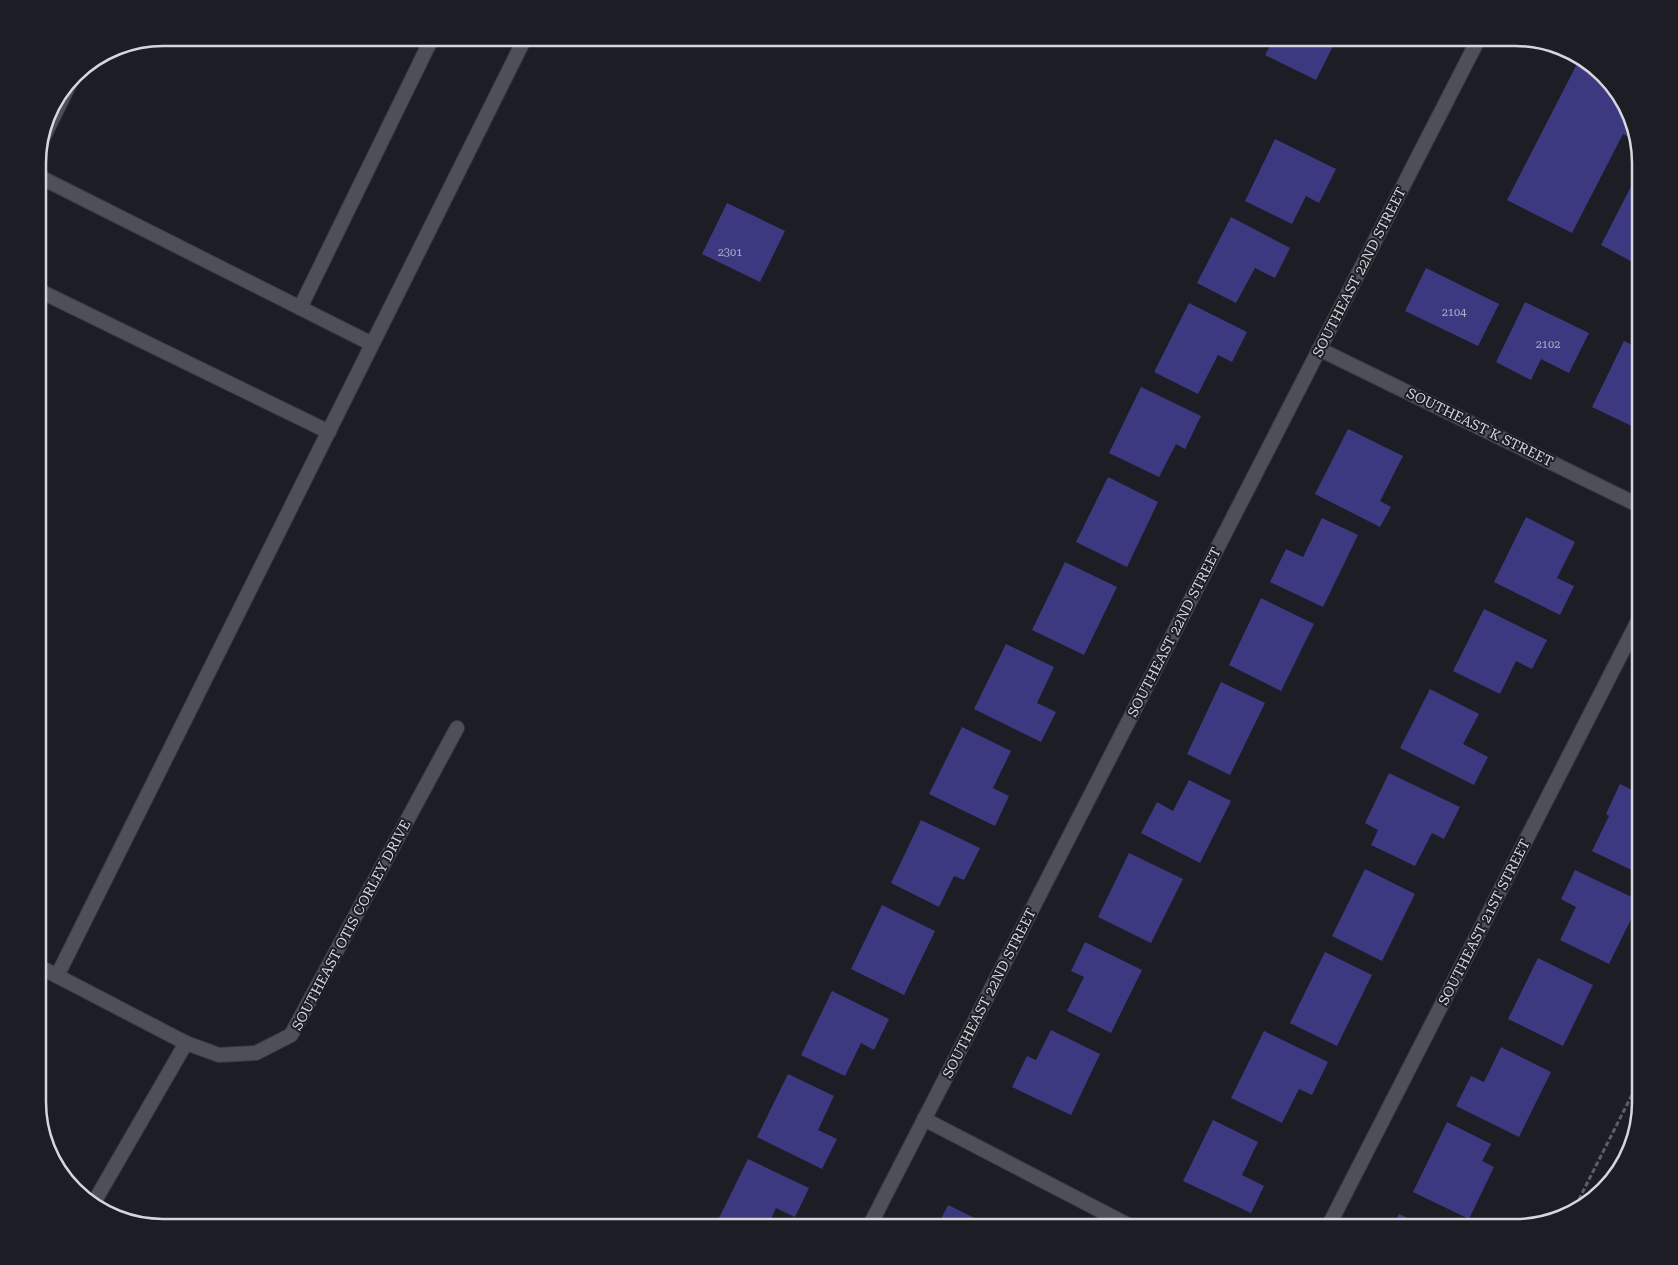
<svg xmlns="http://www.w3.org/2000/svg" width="1678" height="1265" font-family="'Roboto Serif',serif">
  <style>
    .building { fill: #3c3981 }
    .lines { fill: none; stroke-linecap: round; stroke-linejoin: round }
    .service-casing { stroke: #39393f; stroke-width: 16 }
    .minor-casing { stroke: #39393f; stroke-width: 16 }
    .path { stroke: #5d5e65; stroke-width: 3; stroke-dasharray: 5 2.5; stroke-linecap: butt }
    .service { stroke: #4e4f59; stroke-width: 14 }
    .minor { stroke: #4e4f59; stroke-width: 14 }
    .labels { text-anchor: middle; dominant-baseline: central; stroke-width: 4; stroke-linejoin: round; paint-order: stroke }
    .number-label { font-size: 11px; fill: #b0b0c5 }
    .street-label { font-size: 14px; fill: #d6d7dc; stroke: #1c1d25 }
    .rim { fill: none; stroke: #d6d7dc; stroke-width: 2.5 }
  </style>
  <rect width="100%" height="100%" fill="#1c1d25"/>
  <path class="building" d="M1274 38H1337L1316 80 1265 55Z
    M1580 58 1591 64 1628 108 1635 140 1623 134 1572 233 1507 200Z
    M1275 139 1336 169 1319 203 1306 196 1292 224 1245 201Z
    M1640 169V266L1601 245Z
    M727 203 785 231 760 282 702 254Z
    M1231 217 1290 248 1275 278 1255 268 1236 303 1197 283Z
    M1426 268 1499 304 1478 346 1405 311Z
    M1525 302 1589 333 1569 373 1541 359 1531 380 1496 362Z
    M1189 303 1247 332 1232 362 1218 355 1198 394 1154 372Z
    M1624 341 1640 349V430L1592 407Z
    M1141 387 1201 416 1185 449 1176 444 1159 477 1109 453Z
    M1348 429 1403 456 1380 501 1391 507 1380 527 1315 494Z
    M1108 477 1158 502 1127 567 1076 542Z
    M1526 517 1575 542 1557 578 1574 586 1560 615 1494 582Z
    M1322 518 1358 535 1323 607 1270 582 1286 549 1303 557Z
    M1065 562 1117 587 1084 655 1032 630Z
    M1261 598 1314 624 1281 691 1229 665Z
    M1484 609 1547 640 1532 669 1516 661 1500 694 1453 671Z
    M1006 644 1054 667 1037 703 1056 712 1041 742 974 709Z
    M1221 682 1265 703 1230 775 1187 754Z
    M1430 689 1479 714 1463 744 1488 757 1474 785 1400 748Z
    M962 727 1011 751 993 788 1009 796 995 826 929 794Z
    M1640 757V773L1634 770Z
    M1389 773 1460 807 1444 839 1432 833 1415 866 1371 845 1378 830 1365 823Z
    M1189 780 1231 801 1200 863 1141 833 1157 802 1173 811Z
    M1620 784 1640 794V874L1592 851 1609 816 1606 814Z
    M921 820 980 848 964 880 954 876 939 907 891 883Z
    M1129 853 1183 879 1151 943 1098 917Z
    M1365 869 1415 894 1382 961 1332 936Z
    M1575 870 1640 901 1609 964 1560 940 1576 907 1561 899Z
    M882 905 935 931 904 995 851 969Z
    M1085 942 1142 970 1111 1033 1067 1011 1084 977 1071 971Z
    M1325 952 1372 975 1337 1046 1290 1023Z
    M1538 958 1593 985 1563 1046 1508 1019Z
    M832 991 889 1019 874 1050 861 1043 845 1076 801 1055Z
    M1051 1030 1100 1054 1071 1115 1012 1087 1027 1056 1036 1060Z
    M1264 1031 1328 1062 1312 1095 1299 1089 1282 1123 1231 1098Z
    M1501 1047 1551 1072 1519 1137 1456 1106 1471 1076 1484 1082Z
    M788 1074 834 1096 818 1130 837 1139 822 1169 757 1137Z
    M1213 1120 1258 1142 1242 1175 1264 1186 1251 1213 1183 1181Z
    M1447 1122 1491 1144 1482 1161 1494 1167 1469 1219 1413 1192Z
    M748 1159 809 1188 795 1217 776 1208 767 1227H728L717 1222Z
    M948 1205 993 1227H937Z
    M1399 1214 1426 1227H1393Z"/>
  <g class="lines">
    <g class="service-casing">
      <path id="service" d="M41 142 72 79
        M38 176 372 344
        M38 290 329 432
        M300 308 432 38
        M57 976 525 38
        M93 1204 186 1043"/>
    </g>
    <g class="minor-casing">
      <path id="minor" d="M1319 349 1640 506
        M38 966 186 1043 219 1055 256 1053 291 1035 457 728
        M924 1119 1132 1227
        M869 1227 1479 38
        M1328 1227 1640 617"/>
    </g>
    <path class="path" d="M1572 1213 1640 1079"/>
    <use href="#service" class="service"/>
    <use href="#minor" class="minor"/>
  </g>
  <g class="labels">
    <g class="number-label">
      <text x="730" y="252">2301</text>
      <text x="1454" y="312">2104</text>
      <text x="1548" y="344">2102</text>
    </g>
    <g class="street-label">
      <text transform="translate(1359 272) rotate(-63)">SOUTHEAST 22ND STREET</text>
      <text transform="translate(1480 427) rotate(26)">SOUTHEAST K STREET</text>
      <text transform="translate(1174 632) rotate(-63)">SOUTHEAST 22ND STREET</text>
      <text transform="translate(1484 922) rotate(-63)">SOUTHEAST 21ST STREET</text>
      <text transform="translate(351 925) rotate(-62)">SOUTHEAST OTIS CORLEY DRIVE</text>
      <text transform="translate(989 993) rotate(-63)">SOUTHEAST 22ND STREET</text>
    </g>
  </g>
  <path d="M0 0H1678V1265H0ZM163 46H1515A117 117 0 0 1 1632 163V1102A117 117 0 0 1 1515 1219H163A117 117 0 0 1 46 1102V163A117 117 0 0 1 163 46Z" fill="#1c1d25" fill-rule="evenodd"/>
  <path class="rim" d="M163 46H1515A117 117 0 0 1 1632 163V1102A117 117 0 0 1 1515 1219H163A117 117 0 0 1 46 1102V163A117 117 0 0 1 163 46Z"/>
</svg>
